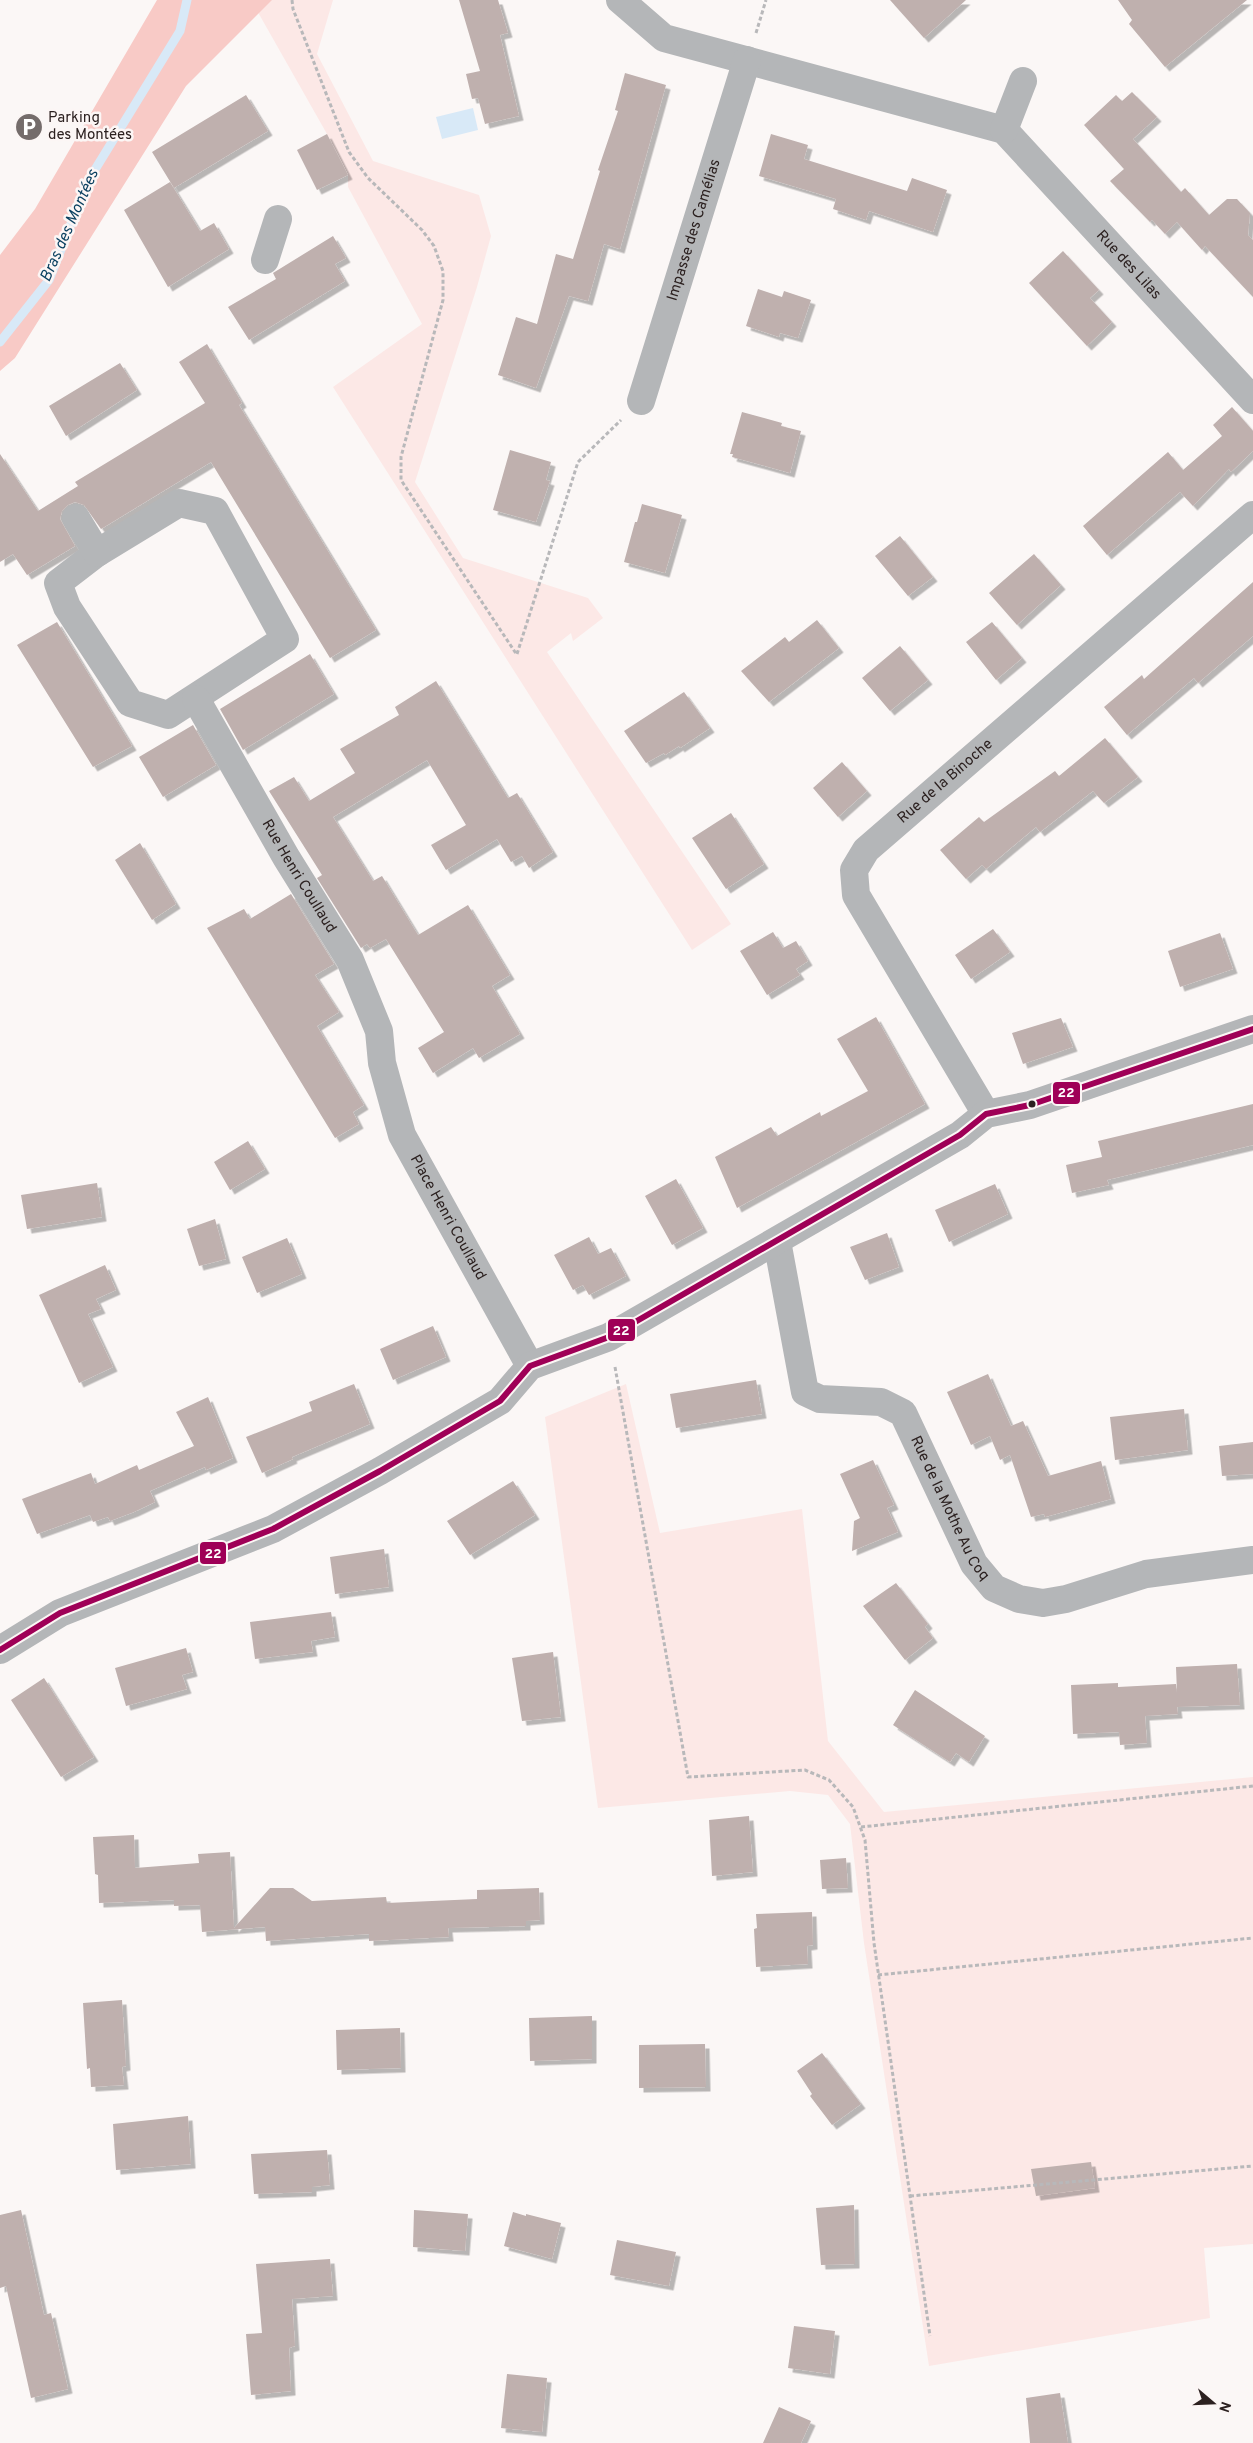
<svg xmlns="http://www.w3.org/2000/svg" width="1253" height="2443" font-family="Overpass,sans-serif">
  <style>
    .green { fill: #fce8e6 }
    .forest { fill: #f8cac6 }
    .water { fill: #d8e9f7 }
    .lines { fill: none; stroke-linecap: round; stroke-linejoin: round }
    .stream { stroke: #d8e9f7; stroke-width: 9 }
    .building { fill: #bfb0ae; filter: url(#shadow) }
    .path { stroke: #b8b8ba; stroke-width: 3; stroke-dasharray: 4 2.5; stroke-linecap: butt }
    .minor { stroke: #b4b6b8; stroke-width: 28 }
    .bus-1-casing { stroke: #fcf6f5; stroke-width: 10 }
    .bus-1 { stroke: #9f0057; stroke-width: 6 }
    .bus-dot { fill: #2c2120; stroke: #fcf6f5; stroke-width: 2 }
    .labels { text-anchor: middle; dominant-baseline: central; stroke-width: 5; stroke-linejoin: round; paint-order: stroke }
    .poi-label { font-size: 15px; fill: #2c2120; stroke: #fcf6f5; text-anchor: start }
    .street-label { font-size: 15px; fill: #2c2120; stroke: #fcf6f5 }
    .water-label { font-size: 16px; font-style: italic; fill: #093f5f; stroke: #fcf6f5 }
    .line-badge { stroke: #fcf6f5; stroke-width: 2 }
    .badge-label { font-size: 14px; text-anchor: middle; font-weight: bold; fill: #fff }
  </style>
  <defs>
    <filter id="shadow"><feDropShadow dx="4.5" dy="4.5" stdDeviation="0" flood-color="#0004"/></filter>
  </defs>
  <rect width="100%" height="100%" fill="#fbf7f6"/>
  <path class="green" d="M251 0H333L317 54 373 161 479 195 491 236 477 287 415 482 463 558 588 598 603 618 573 641 571 633 547 652 731 924 692 950 333 387 422 324 348 187V175L327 134Z
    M626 1384 660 1533 802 1509 828 1741 884 1812 1253 1777V2244L1204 2248 1210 2318 929 2366 864 1943 850 1824 828 1795 790 1791 598 1808 545 1417Z"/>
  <path class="forest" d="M157 0H272L186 86 15 358 0 371V255L35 209Z"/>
  <path class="water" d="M473 108 478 130 442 139 436 117Z"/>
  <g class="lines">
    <path class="stream" d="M0 342 49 280 88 181 180 31 187 0"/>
  </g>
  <path class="building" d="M459 0H498L508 33 500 35 519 116 485 124 478 98 472 99 466 74 480 71Z
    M890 0H966L924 38Z
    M1118 0H1247L1165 67 1129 24 1132 20Z
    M625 73 666 85 620 249 604 244 588 301 569 296 536 388 498 375 516 317 537 324 556 254 573 259 600 171 598 170 618 111 615 110Z
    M1132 92 1157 117 1133 139 1181 192 1185 188 1209 215 1227 199H1237L1250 213 1248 235 1253 240V297L1205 246 1202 250 1177 222 1165 234 1152 220 1150 222 1110 181 1124 169 1084 125 1116 95 1122 101Z
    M246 95 268 131 174 188 152 152Z
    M327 134 348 175 317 190 297 150Z
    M771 134 808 145 804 159 907 191 912 178 947 190 933 232 869 211 866 220 833 209 836 199 759 176Z
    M170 182 200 231 214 223 229 249 168 287 124 210Z
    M333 236 346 258 335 264 345 281 249 340 228 307 276 279 273 273Z
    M1063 251 1099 290 1090 298 1112 322 1087 346 1029 283Z
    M758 289 782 297 784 291 811 300 798 338 780 333 779 337 746 326Z
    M207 344 242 403 239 405 376 630 330 658 211 462 101 529 84 505 75 502 68 505 62 511 60 519 75 546 27 575 13 554 0 562V454L38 511 78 486 75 482 205 403 179 362Z
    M120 363 137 390 66 436 49 406Z
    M1232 407 1253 431V451L1231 472 1229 469 1193 506 1180 492 1107 555 1083 526 1168 452 1183 470 1222 436 1213 425Z
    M742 412 782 423 781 426 801 431 790 473 732 457 733 454H730Z
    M510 450 551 462 546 480 550 481 536 522 493 510Z
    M642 504 682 515 665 573 624 562 635 522H637Z
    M900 536 933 577 908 596 875 556Z
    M1034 554 1061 585 1017 625 989 593Z
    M1253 582V636L1198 683 1194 678 1127 735 1104 707 1142 675 1144 679Z
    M817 620 839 648 769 702 741 671 785 637 789 642Z
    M57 622 132 746 93 767 17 645Z
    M992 622 1022 658 996 680 966 642Z
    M900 646 928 680 890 711 862 678Z
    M310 654 334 694 243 750 220 709Z
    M436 681 508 798 517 793 553 852 529 868 522 856 511 862 497 839 446 870 431 845 466 825 427 760 333 817 373 881 382 876 418 935 468 905 510 975 492 986 520 1034 479 1058 473 1048 433 1073 418 1048 444 1032 386 939 370 948 367 944 361 948 317 878 322 875 269 791 294 777 309 801 355 773 340 749 399 715 395 707Z
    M684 692 710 728 680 748 679 746 665 755 664 753 646 763 624 731Z
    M193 725 216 765 163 797 139 757Z
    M1105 738 1138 777 1104 803 1093 791 1040 832 1036 827 986 869 982 865 966 879 940 850 979 817 984 822 1055 771 1059 776Z
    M842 762 867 791 838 817 813 788Z
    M731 813 764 864 726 889 692 838Z
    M140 843 176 904 152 920 115 860Z
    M291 894 334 964 315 975 339 1012 317 1026 364 1105 353 1112 359 1124 335 1138 207 928 244 909 250 919Z
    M993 929 1010 952 971 979 955 955Z
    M773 932 783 948 796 941 808 961 796 969 800 975 767 995 740 951Z
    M1220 933 1233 969 1180 987 1168 951Z
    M876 1017 925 1104 737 1208 715 1157 771 1127 777 1136 820 1112 821 1116 868 1091 837 1039Z
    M1061 1018 1073 1047 1023 1064 1012 1033Z
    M1253 1104V1145L1107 1180 1109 1185 1072 1193 1066 1165 1102 1157 1098 1141Z
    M248 1141 265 1169 230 1190 214 1162Z
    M676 1179 703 1228 672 1245 645 1196Z
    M97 1183 102 1217 27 1229 21 1195Z
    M995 1184 1008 1214 949 1242 935 1210Z
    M215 1219 226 1259 199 1266 187 1229Z
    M887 1233 899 1267 865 1280 850 1247Z
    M589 1237 598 1254 611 1248 626 1276 589 1295 583 1285 573 1290 554 1255Z
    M287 1238 302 1274 257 1293 242 1257Z
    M105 1265 116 1290 96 1299 101 1309 88 1314 113 1367 79 1383 39 1295Z
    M433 1326 446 1357 393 1380 380 1349Z
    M988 1374 1011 1426 1023 1421 1048 1476 1101 1461 1111 1499 1045 1517 1044 1514 1031 1517 1010 1455 1000 1460 990 1436 971 1445 947 1392Z
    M756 1380 762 1414 676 1428 670 1394Z
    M354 1384 370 1424 292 1457 293 1459 262 1473 246 1437 312 1411 309 1402Z
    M208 1397 233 1458 206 1470 205 1467 150 1491 155 1502 134 1512 110 1521 108 1517 93 1522 90 1515 37 1534 22 1499 91 1473 95 1484 137 1465 139 1470 194 1446 176 1412Z
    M1184 1409 1188 1450 1115 1460 1110 1417Z
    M1253 1442V1474L1222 1476 1219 1446Z
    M873 1460 894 1505 887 1508 898 1532 852 1551 854 1521 860 1518 840 1474Z
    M513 1481 535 1515 470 1555 447 1521Z
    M384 1549 389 1587 335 1594 330 1557Z
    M896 1583 928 1624 925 1627 933 1638 905 1660 863 1606Z
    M331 1612 335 1637 311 1641 313 1652 255 1659 250 1622Z
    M186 1648 193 1672 182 1675 187 1689 126 1706 115 1668Z
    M553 1652 561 1717 522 1721 512 1658Z
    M1237 1664 1240 1705 1177 1707 1178 1714 1145 1716 1147 1743 1120 1745 1119 1732 1073 1734 1071 1685 1118 1683V1687L1176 1684 1177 1693 1176 1667Z
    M44 1678 94 1757 61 1777 11 1700Z
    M915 1690 985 1736 969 1762 956 1753 950 1762 893 1725Z
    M749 1816 753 1872 712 1876 709 1820Z
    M134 1835 135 1868 199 1863 198 1854 230 1852 234 1928 270 1888H293L312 1901 386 1897 387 1903 477 1899V1890L539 1888 540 1920 526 1921V1926L448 1928 449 1937 369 1941V1934L266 1941 265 1927 202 1932 200 1905 174 1906V1900L99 1903 98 1875 95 1874 93 1837Z
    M846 1858 848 1888 822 1889 820 1860Z
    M812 1912 813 1945 807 1946 808 1964 756 1967 754 1929 757 1928 756 1914Z
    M122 2000 126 2066 122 2067 124 2085 91 2087 90 2068 87 2069 83 2003Z
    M592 2016V2059L530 2061 529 2018Z
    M400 2028 401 2068 337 2070 336 2030Z
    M705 2044 706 2087 639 2088V2045Z
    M822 2053 861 2104 832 2125 810 2096 812 2094 797 2071Z
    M188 2116 191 2164 116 2170 113 2124Z
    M327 2150 330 2185 312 2187V2192L254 2194 251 2154Z
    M1091 2162 1095 2188 1036 2196 1031 2169Z
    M854 2205 855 2264 821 2265 816 2208Z
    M21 2210 44 2315 51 2313 68 2389 31 2398 6 2286 0 2288V2215Z
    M414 2210 468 2214 465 2251 413 2247Z
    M513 2212 526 2216V2214L561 2223 552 2259 504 2246Z
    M617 2240 676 2252 669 2286 610 2275Z
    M330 2259 333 2296 292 2299 295 2346 289 2348 291 2391 251 2395 246 2334 262 2333 256 2264Z
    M794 2326 835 2331 830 2374 788 2368Z
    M507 2374 547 2378 542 2432 501 2428Z
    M1060 2393 1068 2443H1030L1026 2398Z
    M779 2407 811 2421 801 2443H763Z"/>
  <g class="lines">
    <path class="path" d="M292 0 293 9 349 152 368 178 422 230 434 246 443 271V300L401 457V480L517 655
      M756 33 766 0
      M517 654 578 462 621 420
      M615 1367 688 1777 805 1770 829 1780 853 1807 865 1840 874 1943 930 2336
      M861 1827 1253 1786
      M878 1975 1253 1938
      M910 2196 1253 2166"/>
    <g class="minor">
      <path id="s1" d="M620 0 664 38 1004 130 1253 400"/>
      <path d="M1004 130 1023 81"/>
      <path d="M265 260 278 219"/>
      <path id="s2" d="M641 401 747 60"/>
      <path d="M179 503 215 511 285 639 168 715 130 703 67 607 58 583 97 553Z"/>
      <path d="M76 518 97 553"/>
      <path id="s3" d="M196 699 286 857 350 960 379 1031 382 1063 402 1135 530 1366"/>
      <path id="s4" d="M986 1114 856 895 854 870 866 850 1253 515"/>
      <path id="s5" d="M777 1241 805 1392 820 1399 881 1402 903 1413 974 1564 994 1588 1019 1599 1043 1603 1066 1599 1146 1574 1253 1560"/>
      <path d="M0 1650 60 1613 273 1529 380 1471 500 1401 530 1366 609 1337 960 1135 986 1114 1030 1105 1253 1029"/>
    </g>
    <g class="bus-1-casing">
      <path id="bus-1" d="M0 1650 60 1613 273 1529 380 1471 500 1401 530 1366 609 1337 960 1135 986 1114 1030 1105 1253 1029"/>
    </g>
    <use href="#bus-1" class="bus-1"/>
  </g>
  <defs>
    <g id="parking-disc" transform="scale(1.4375)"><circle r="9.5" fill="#746c6b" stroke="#fcf6f5"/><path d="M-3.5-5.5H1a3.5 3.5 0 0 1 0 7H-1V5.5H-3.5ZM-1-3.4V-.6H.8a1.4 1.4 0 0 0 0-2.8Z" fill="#fff"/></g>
  </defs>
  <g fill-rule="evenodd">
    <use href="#parking-disc" x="29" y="127"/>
  </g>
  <circle class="bus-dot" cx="1032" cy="1104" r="4.5"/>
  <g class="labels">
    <g class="poi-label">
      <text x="48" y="118">Parking<tspan x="48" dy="17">des Montées</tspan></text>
    </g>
    <g class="street-label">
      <text stroke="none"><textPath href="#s2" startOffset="179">Impasse des Camélias</textPath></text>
      <text stroke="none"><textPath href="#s1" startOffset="594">Rue des Lilas</textPath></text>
      <text stroke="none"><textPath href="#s4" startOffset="408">Rue de la Binoche</textPath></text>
      <text stroke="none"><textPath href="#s3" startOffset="205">Rue Henri Coullaud</textPath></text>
      <text stroke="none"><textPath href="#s3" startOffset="581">Place Henri Coullaud</textPath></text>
      <text stroke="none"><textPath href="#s5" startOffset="362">Rue de la Mothe Au Coq</textPath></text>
    </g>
    <g class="water-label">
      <text transform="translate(70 226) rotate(-66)">Bras des Montées</text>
    </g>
  </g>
  <g class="line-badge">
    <rect x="1052" y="1081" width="29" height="24" rx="5" fill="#9f0057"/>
    <rect x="607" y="1318" width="29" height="24" rx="5" fill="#9f0057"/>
    <rect x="199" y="1541" width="28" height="24" rx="5" fill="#9f0057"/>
  </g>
  <g class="badge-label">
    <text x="1066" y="1097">22</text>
    <text x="621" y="1335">22</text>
    <text x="213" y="1558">22</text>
  </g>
  <g transform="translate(1213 2403) rotate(109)" stroke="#fcf6f5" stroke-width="4" paint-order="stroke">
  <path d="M0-4L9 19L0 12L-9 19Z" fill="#2c2120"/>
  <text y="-8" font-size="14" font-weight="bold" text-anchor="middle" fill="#2c2120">N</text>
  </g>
</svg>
